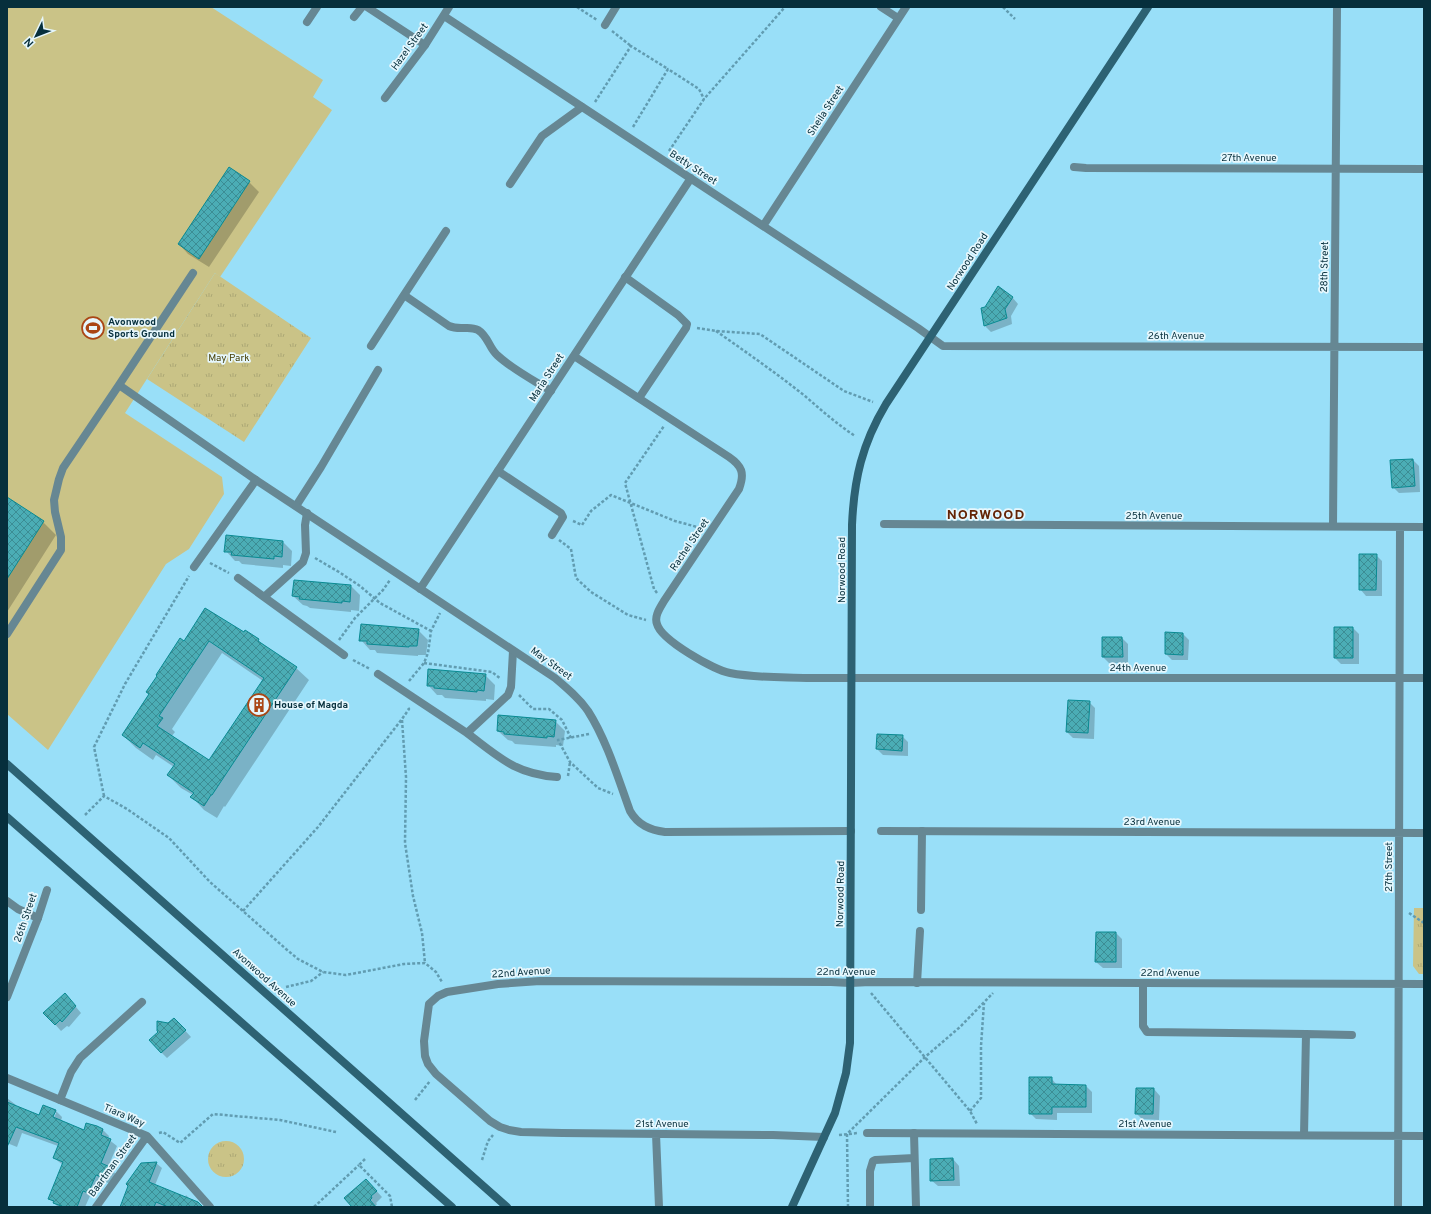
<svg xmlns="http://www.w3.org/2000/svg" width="1431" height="1214" font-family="Overpass,sans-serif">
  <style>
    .park { fill: url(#park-tufts) }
    .pitch { fill: #cac387 }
    .shadow { fill: #0003; fill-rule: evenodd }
    .building { fill: url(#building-cross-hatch); stroke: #098a92; fill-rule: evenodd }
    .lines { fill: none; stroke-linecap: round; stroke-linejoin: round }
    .path { stroke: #619cb1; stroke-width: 2.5; stroke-dasharray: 3 2; stroke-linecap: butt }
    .lane { stroke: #668793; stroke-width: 8 }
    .street { stroke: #668793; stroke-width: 8 }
    .secondary { stroke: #2d6273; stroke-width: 8 }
    .labels { text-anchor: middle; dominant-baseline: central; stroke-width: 3.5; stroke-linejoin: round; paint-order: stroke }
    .street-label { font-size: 10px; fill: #062f3c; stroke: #e6f7fd }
    .poi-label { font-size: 10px; font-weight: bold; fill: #062f3c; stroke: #e6f7fd; text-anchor: start }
    .park-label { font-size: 10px; fill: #494209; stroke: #e6f7fd }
    .district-label { font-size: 14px; font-weight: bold; letter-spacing: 1px; fill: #632405; stroke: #e6f7fd }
  </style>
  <defs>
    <pattern id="park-tufts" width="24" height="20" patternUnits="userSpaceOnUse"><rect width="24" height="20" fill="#cac387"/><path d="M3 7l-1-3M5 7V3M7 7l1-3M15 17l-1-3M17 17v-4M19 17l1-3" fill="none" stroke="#aca875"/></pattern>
    <pattern id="building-cross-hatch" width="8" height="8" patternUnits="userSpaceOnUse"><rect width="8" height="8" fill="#4badb5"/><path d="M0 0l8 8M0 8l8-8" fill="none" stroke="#3c8d94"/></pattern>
  </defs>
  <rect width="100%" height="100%" fill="#99dff8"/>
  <path class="park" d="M215 273 311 338 244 442 147 379Z
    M1414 908H1424V974H1419L1413 966Z
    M208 1159a18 18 0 1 1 36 0a18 18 0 1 1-36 0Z"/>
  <path class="pitch" d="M7 7H211L323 80 313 97 332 110 220 277 215 273 125 413 222 477 224 494 189 549 166 564 48 750 7 714Z"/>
  <path class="shadow" d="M249 182 259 192 209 267 188 254 179 244Z
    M1012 297 1018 304 1011 316 1012 324 991 332 985 326Z
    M1413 460 1419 466 1420 492 1399 493 1393 487Z
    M7 499 43 522 56 535 7 612Z
    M283 542 292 551 291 566 283 565V568L242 564 239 561H235L226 551Z
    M1376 555 1382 561V596H1366L1360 589Z
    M351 586 360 595 359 611 351 610V612L310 608 307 606 303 605 293 596Z
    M1353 628 1359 634V664H1341L1335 658Z
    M418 630 428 640 426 655H418V656L377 653 375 650H370L361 640Z
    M244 634 258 640 267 648 296 668 309 680 225 807 224 806 217 818 204 810 192 797 193 795 181 788 168 775 174 767 156 755 153 760 136 748 123 735 184 642ZM222 653 263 681 210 762 171 737 175 732 172 729Z
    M1183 634 1189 640 1188 660H1172L1166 654Z
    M1103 638H1122L1128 644V663H1109L1103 657Z
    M485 675 495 685 494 700 486 699V701L445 698 442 695H437L428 685Z
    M1089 702 1095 708 1094 739 1073 738 1067 732Z
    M555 721 565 731 563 746 556 745V747L515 744 512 741 508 740 498 731Z
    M902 736 908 742V756L883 755 877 749Z
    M1116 933 1122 939V968H1103L1096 962Z
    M71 1001 81 1013 69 1027 67 1026 61 1031 45 1013Z
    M180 1025 191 1037 167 1058 161 1052Z
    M1051 1078 1057 1085 1086 1086 1092 1092V1113H1057V1120L1036 1119 1030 1113Z
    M1154 1089 1160 1096 1159 1120 1142 1119 1136 1113Z
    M7 1098 16 1105V1107L40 1117 44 1106 56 1111 62 1117 61 1121 84 1131 97 1127 103 1130 109 1136 108 1139 117 1146 108 1167 116 1174 110 1184 104 1181 110 1169H108L101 1182 95 1198 90 1196 85 1207H58L50 1199 63 1165 54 1158 58 1146 22 1133 17 1147 7 1143ZM54 1113H56L52 1122H51Z
    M953 1159 959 1166 960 1186H938L931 1180Z
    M156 1163 162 1168 155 1185 185 1198 186 1195 198 1207H121Z
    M372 1186 382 1197 376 1203 377 1204 375 1207H353Z"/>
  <path class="building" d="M229 167 250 181 199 259 178 244Z
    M998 286 1013 297 1005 309 1007 318 984 326 981 308 985 307Z
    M1413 459 1415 486 1392 488 1390 460Z
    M7 497 44 521 7 579Z
    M226 535 283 541 282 557 274 556V559L231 555 232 552H224Z
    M1359 554H1377L1376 590H1359Z
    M294 580 351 585 350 602 342 601V603L299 599 300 597 292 596Z
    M205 608 244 632 245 630 259 639 258 641 297 667 212 795H211L204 806 190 797 194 793 167 775 175 764 143 743 140 748 122 735 149 694 146 692 157 676 156 675 180 638 184 641ZM209 641 264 678 209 760 157 726 163 718 159 716Z
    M361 624 419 629 417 646H409V647L367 644V641H359Z
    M1334 627H1353V658H1334Z
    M1165 632 1183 633V655L1165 654Z
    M1102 637H1122L1123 657H1102Z
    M428 669 486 674 484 691 477 690V692L434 688V686H427Z
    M1068 700 1090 701 1088 733 1066 732Z
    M498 715 556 720 554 737 547 736V738L504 734V732L497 731Z
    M877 734 903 735 902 751 876 749Z
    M1096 932H1116V962H1095Z
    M65 993 76 1006 62 1022 60 1020 55 1025 43 1013Z
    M174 1018 186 1030 161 1053 149 1040 158 1032 157 1031V1021L168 1023Z
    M1029 1077H1052V1084L1086 1085V1107H1052V1114H1029Z
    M1136 1088H1154L1153 1114H1135Z
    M7 1102 39 1115 43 1105 56 1110 53 1117 84 1130 86 1123 97 1126 103 1129 101 1135 111 1139 101 1163 110 1167 104 1178 96 1175 88 1193 83 1191 77 1207H64L53 1203 54 1201 48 1199 63 1162 53 1158 59 1143 16 1127 7 1147Z
    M953 1158 954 1180 930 1181V1159Z
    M157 1162 149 1182 198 1202 203 1207H168L156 1202 154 1207H120L128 1186 126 1184 141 1163Z
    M366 1179 377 1191 371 1196 372 1198 370 1200 376 1207H352L344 1198Z"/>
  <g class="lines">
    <path class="path" d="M577 7 597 20
      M1003 7 1015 19
      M612 31 631 46
      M595 102 631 46 668 69
      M633 127 668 69 699 89 704 99
      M669 151 704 99 785 7
      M697 328 716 331 760 334 844 391 873 402
      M716 331C746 352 776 373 805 396 821 410 837 424 855 436
      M573 521 582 525 591 511 611 495 675 521 701 528
      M559 540 571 549 576 578 591 592 628 615 646 620
      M315 558 339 572 360 586 380 603 431 631
      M210 563 229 573
      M657 593 654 589 625 483 664 426
      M339 640 355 618 383 590 390 580
      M353 660 370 669
      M424 663 492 672 501 679
      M409 681 424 663 428 653 431 631 440 613
      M519 695 533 709H549L562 720 571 738
      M402 720 406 777 405 843 413 896 422 933 425 963
      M589 734 558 740 570 762 598 788 613 794
      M568 776 570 762
      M104 796 94 747 125 684 189 576
      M85 815 104 796 127 809 169 838 210 882 286 949 298 959 323 972 346 975 404 964 425 963 436 972 442 982
      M243 911 318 827 402 719 409 709 408 707
      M1409 913 1424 923
      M286 987 311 981 323 972
      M871 993 970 1111 977 1124
      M415 1100 430 1081
      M970 1111 981 1098V1046L984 1003
      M159 1133 163 1132 180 1143 213 1114 280 1120 336 1132
      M839 1135 858 1133
      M365 1159 359 1165 390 1196 392 1207
      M482 1160 488 1141 493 1135
      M314 1207 359 1165
      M848 1207 847 1134 925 1057 960 1027 993 993"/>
    <path class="lane" d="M367 7 425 45
      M354 17 362 7
      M307 22 317 7
      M510 184 542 136 582 107
      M625 277 678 315 687 324 686 328 639 398
      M404 295 446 231
      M371 346 404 295 449 326C460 331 469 325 478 330 488 336 489 348 497 355 512 369 533 380 551 391
      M119 385 193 273
      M498 471 561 513 563 517 552 535
      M296 506 321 467 378 370
      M307 513 305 525 306 553 303 562 264 597 344 655
      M238 578 264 597
      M7 634 61 550V537L55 512 54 500 59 479 63 468 119 385 256 480 194 567
      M378 674 467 733 508 695 511 687 513 651
      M467 733C499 757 515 774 557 777
      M7 901 18 909 38 918
      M921 910 922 831
      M917 983 920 931
      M1143 983V1026L1147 1032 1306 1034 1304 1135
      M1306 1034 1352 1035
      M60 1100 71 1072 80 1058 142 1002
      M914 1133 916 1207
      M870 1207V1171L873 1161 875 1160 914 1158"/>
    <path class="street" d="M881 7 898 18
      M444 16 918 328 943 346 1424 347
      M605 25 616 7
      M385 98 425 45 449 7
      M1074 167 1086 168 1424 169
      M763 226 906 7
      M574 356 729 457C742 466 745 473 739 489L664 601C660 608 654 616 657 624 661 640 714 670 730 673 755 678 781 677 807 678H1424
      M256 480 555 678C567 688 579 698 588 711 607 741 618 778 630 811 638 825 650 830 665 832L851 831
      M884 524 1424 527
      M1333 526 1337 7
      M420 589 691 178
      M881 831 1424 833
      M7 997 38 918 47 890
      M7 1078 147 1136 210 1207
      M867 1133 1424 1136
      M656 1134 659 1207
      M824 1137 773 1135 562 1133 521 1132 509 1130 500 1127 490 1121 436 1074 428 1064 425 1056 424 1041 429 1004 438 996 447 992 498 984 540 981 831 982 850 983 870 982 1424 984
      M96 1207 147 1136
      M1398 1207 1400 527"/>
    <path class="secondary" d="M7 764 507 1207
      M7 817 452 1207
      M792 1207 835 1113 846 1073 850 1043 852 525C854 479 862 444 886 404L1148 7"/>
  </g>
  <defs>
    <g id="stadium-ring" transform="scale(1.15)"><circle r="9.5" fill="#e6f7fd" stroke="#aa4615" stroke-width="1.5"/><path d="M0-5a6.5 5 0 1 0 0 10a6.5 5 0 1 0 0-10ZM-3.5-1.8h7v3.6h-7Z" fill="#aa4615"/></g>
    <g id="building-ring" transform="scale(1.15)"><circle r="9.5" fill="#e6f7fd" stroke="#aa4615" stroke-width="1.5"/><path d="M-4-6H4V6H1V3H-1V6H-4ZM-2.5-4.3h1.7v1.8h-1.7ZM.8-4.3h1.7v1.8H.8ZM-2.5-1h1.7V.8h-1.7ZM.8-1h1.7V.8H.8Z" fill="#aa4615"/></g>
  </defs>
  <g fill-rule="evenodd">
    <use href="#stadium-ring" x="93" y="328"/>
    <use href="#building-ring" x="259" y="705"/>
  </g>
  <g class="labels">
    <g class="street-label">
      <text transform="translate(410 47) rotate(-54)">Hazel Street</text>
      <text transform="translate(826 111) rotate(-57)">Sheila Street</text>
      <text x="1249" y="158">27th Avenue</text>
      <text transform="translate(693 168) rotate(33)">Betty Street</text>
      <text transform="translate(968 262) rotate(-57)">Norwood Road</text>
      <text transform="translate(1325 267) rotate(-89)">28th Street</text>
      <text x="1176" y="336">26th Avenue</text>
      <text transform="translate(547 378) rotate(-57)">Maria Street</text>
      <text x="1154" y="516">25th Avenue</text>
      <text transform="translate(690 545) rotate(-56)">Rachel Street</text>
      <text transform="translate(842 570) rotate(-90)">Norwood Road</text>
      <text transform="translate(551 664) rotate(36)">May Street</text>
      <text x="1138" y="668">24th Avenue</text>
      <text x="1152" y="822">23rd Avenue</text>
      <text transform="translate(1389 867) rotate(-90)">27th Street</text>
      <text transform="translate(841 894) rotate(-89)">Norwood Road</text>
      <text transform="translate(26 918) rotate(-71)">26th Street</text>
      <text x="846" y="972">22nd Avenue</text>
      <text transform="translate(521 973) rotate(-4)">22nd Avenue</text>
      <text x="1170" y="973">22nd Avenue</text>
      <text transform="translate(264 978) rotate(42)">Avonwood Avenue</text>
      <text transform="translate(124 1116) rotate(23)">Tiara Way</text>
      <text x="662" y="1124">21st Avenue</text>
      <text x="1145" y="1124">21st Avenue</text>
      <text transform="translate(113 1166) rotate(-54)">Baartman Street</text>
    </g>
    <g class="poi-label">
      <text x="108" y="322">Avonwood<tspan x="108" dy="12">Sports Ground</tspan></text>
      <text x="274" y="705">House of Magda</text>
    </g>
    <g class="park-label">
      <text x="229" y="358">May Park</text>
    </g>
    <g class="district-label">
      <text x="986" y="515">NORWOOD</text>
    </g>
  </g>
  <rect width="1431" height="1214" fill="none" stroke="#062f3c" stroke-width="16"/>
  <g transform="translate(36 36) rotate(227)" stroke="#e6f7fd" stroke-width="3" paint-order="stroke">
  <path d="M0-3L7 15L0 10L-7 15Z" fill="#062f3c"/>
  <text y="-6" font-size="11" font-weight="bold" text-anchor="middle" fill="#062f3c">N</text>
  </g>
</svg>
